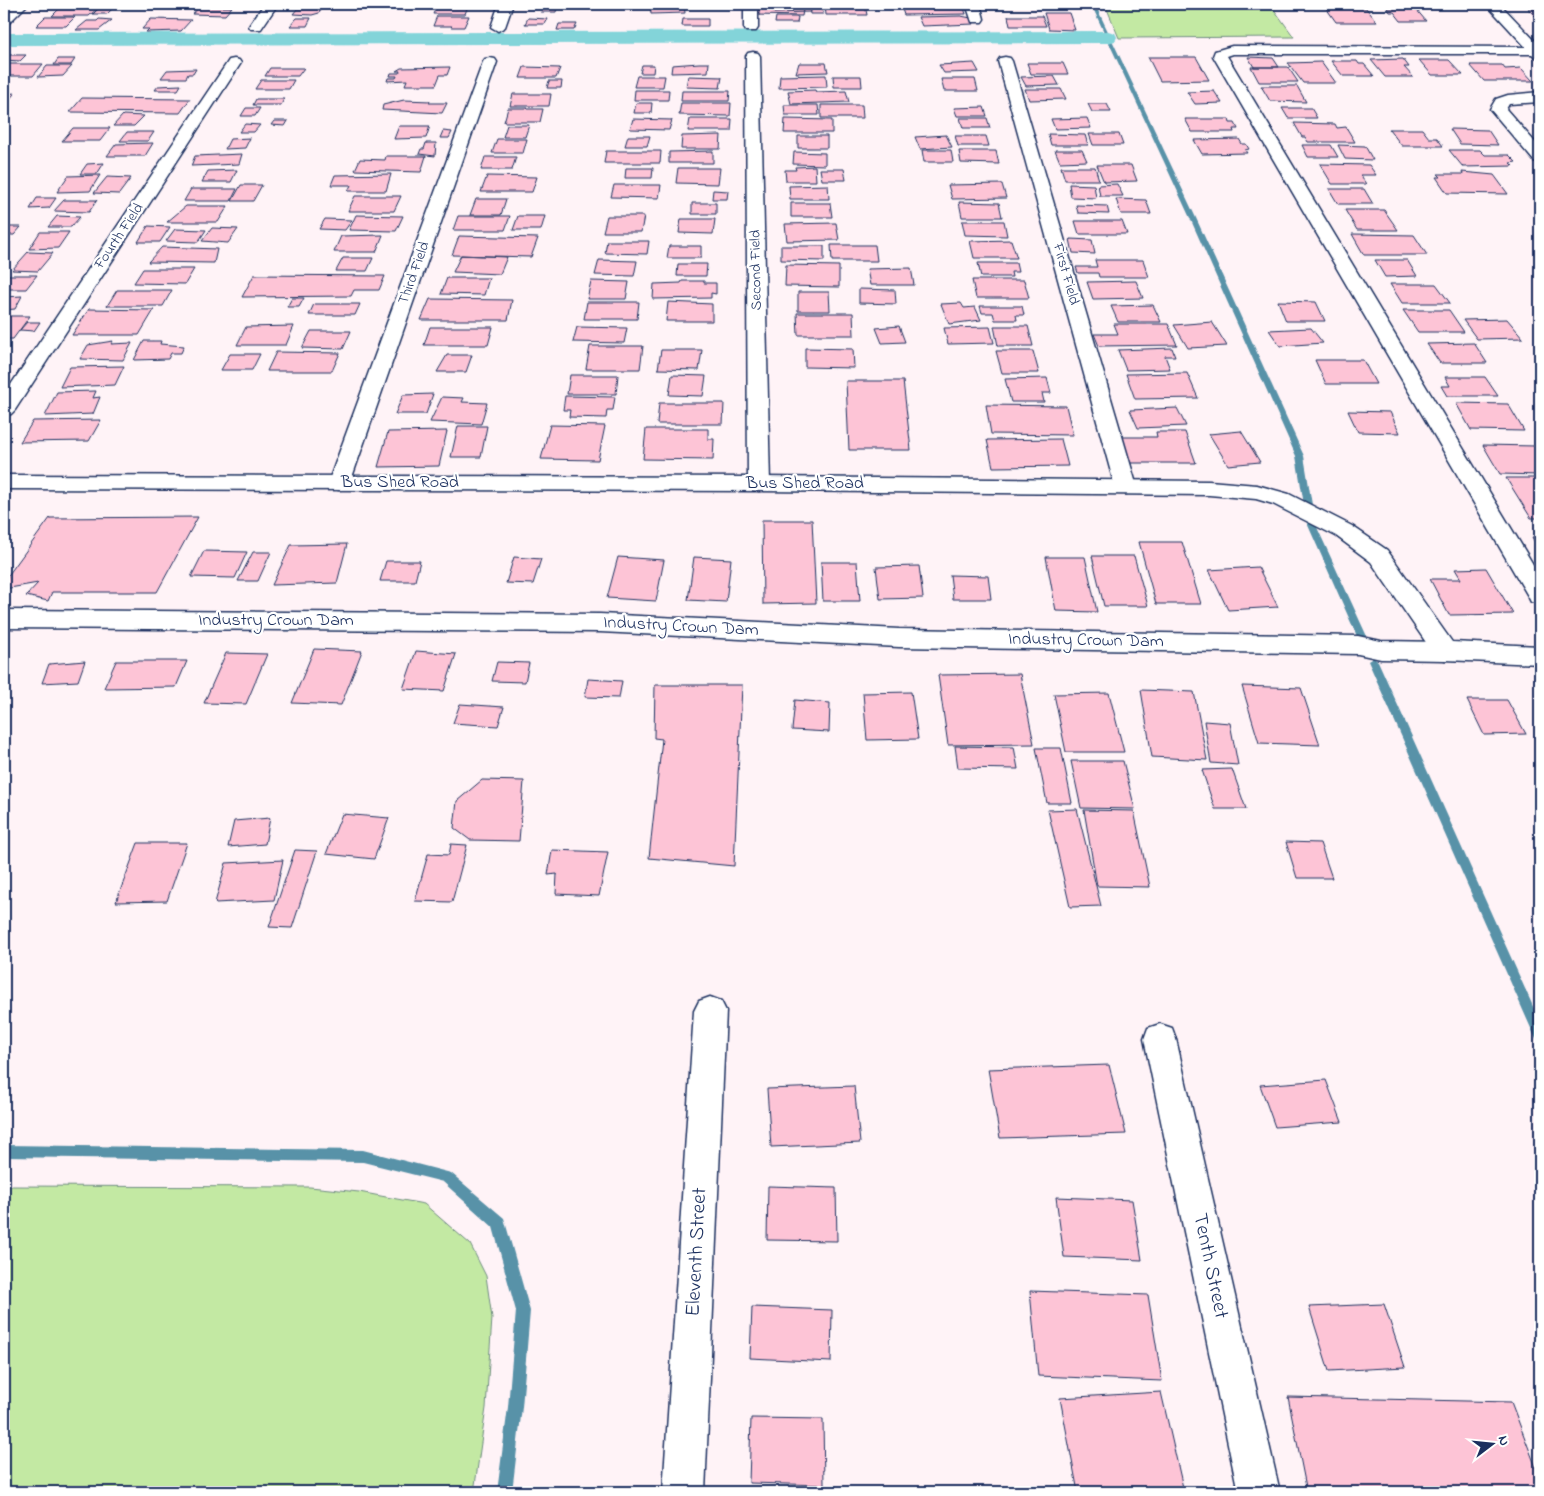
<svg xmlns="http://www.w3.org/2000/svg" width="1544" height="1496" font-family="'Indie Flower',sans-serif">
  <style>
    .green { fill: #c3e9a3; stroke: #6f8c80 }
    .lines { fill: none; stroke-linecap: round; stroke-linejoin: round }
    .stream { fill: #5992a8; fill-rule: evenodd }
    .canal { fill: #83d4d9; fill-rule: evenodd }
    .building { fill: #fdc4d6; stroke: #1b2f5e }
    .minor-casing { stroke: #1b2f5e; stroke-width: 3 }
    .tertiary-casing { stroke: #1b2f5e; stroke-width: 3 }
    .minor { fill: #fff; fill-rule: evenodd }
    .tertiary { fill: #fff; fill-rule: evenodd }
    .labels { text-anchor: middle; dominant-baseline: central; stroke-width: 4.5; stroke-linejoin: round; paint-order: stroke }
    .far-street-label { font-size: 15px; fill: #1b2f5e; stroke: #fff }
    .street-label { font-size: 18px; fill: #1b2f5e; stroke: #fff }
    .near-street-label { font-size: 21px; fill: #1b2f5e; stroke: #fff }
  </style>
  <rect width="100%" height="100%" fill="#fff3f7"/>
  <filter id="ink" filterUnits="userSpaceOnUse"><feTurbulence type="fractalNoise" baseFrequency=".02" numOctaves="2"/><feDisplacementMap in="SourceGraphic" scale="10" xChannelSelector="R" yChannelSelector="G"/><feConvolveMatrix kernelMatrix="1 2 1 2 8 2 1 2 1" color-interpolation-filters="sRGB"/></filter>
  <g filter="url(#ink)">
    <path class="green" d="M1105 4H1270L1294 37 1119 38Z
      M4 1186 310 1187 359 1192 424 1204 470 1244 486 1276 492 1318 486 1408 474 1492H4Z"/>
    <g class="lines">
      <path class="stream" d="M1091 4H1095L1196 218 1304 456 1315 523 1370 643 1368 645H1362L1360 643 1307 523 1296 456 1190 218Z
        M1373 658 1378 661 1540 1022V1040L1536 1039 1534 1035 1368 661Z
        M4 1145 363 1150 451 1173 504 1218 530 1311 522 1407 512 1492H497L508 1407 516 1311 493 1227 443 1182 363 1162 4 1157Z"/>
      <path class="canal" d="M1108 31 1115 33 1117 37 1115 41 1108 43 4 45V33Z"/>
    </g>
    <path class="building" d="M684 4 685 13 651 14 650 5Z
      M809 4 810 12 774 13 773 5Z
      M63 5 100 6 89 16H52Z
      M825 5H865L867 15H826Z
      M963 5 966 14 904 15 901 6Z
      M437 6H468L465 14H433Z
      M809 6H822L823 14H810Z
      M100 7 113 8 107 14H93Z
      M200 7H232L225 15 192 14Z
      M543 7H557L556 12H541Z
      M1326 8H1366L1377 22H1336Z
      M1387 8H1415L1426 21H1401L1394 12H1390Z
      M297 9H322L319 13 312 15 293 14Z
      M757 9 803 10 802 16 756 15Z
      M1528 9H1540V21Z
      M1044 13H1069L1075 30 1049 29Z
      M437 16H469L464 27H451L452 26H433Z
      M961 16 971 18 974 24 922 26 918 17Z
      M1008 16H1042L1046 26H1010Z
      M45 17H75L66 26H36Z
      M776 17H798L797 23H775Z
      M297 18H311L307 26H290Z
      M528 18 548 19 545 24H525Z
      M99 19 112 20 99 30H76L87 21H97Z
      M151 19 191 20 181 31 146 32 149 29H142Z
      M683 19H708V26H682Z
      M559 24H577L574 30H557Z
      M4 55H26L20 61 4 60Z
      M1148 57H1196L1209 80 1160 81Z
      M1248 57 1273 58 1279 67H1254Z
      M58 59H75L71 65H54Z
      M1403 59 1409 67H1404L1413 77H1385L1371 60Z
      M1419 60H1449L1463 75H1432Z
      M1331 61H1357L1359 64H1364L1374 76H1343Z
      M1321 62 1336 83H1303L1288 63Z
      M699 63H709L708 72 671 73 672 65Z
      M799 63H826L828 72 796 73Z
      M974 63 979 72 944 73 939 65Z
      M1027 63H1063L1068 74H1031Z
      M4 64H43L33 76H4Z
      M642 65H654L653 73H640Z
      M1470 65H1502L1505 69 1521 68 1533 81H1484Z
      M47 66H72L63 76 38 77Z
      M450 67 447 75H440L436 85H405L407 80 387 81 388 78H396L397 76H390L391 73H399L400 71H396L401 68Z
      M524 67 560 68 556 78H520Z
      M1251 67H1288L1298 82H1259Z
      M270 68H304L298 76H265Z
      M196 69 193 74H188L186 78H161L167 70Z
      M826 75 827 87 779 88 780 76Z
      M637 76H665L663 87H634Z
      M688 76 722 77 720 88 686 87Z
      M833 76H861L862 87H834Z
      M1054 76 1059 85 1026 86 1021 77Z
      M941 79H975L978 91H944Z
      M261 80H294L289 89H255Z
      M549 81H562L561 88H547Z
      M181 85 178 90H155L158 86Z
      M1261 86H1297L1306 102 1270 101Z
      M1025 89H1061L1066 99 1029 100Z
      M635 90H669L668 100H634Z
      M815 90 816 92 846 91 849 102 791 104 788 91Z
      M682 91H730L729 101H681Z
      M1214 91 1222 103 1195 104 1187 92Z
      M15 93 5 104H4V94Z
      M513 94H551L549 106H510Z
      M82 98 190 99 180 113 70 112Z
      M256 99H284L281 105H253Z
      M404 100 430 101 429 103H447L442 113 382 110 383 105Z
      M636 103H652L651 113H634Z
      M681 103H731L730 116 679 115Z
      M1088 104H1107L1111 112H1092Z
      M784 105H818L819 115H785Z
      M821 105H862L863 118H821Z
      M984 107 987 116H957L954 108Z
      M246 108H260L255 116H241Z
      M508 108H528L527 109H543L540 122H504Z
      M1282 108H1311L1317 118H1288Z
      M123 115 144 116 134 126H113Z
      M960 118H987L990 128H963Z
      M1087 118 1091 128 1055 129 1051 119Z
      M633 119 672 120 669 130 630 129Z
      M690 119H732L731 131H688Z
      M785 119 832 120V133H784Z
      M1185 119H1229L1230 123H1235L1238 129H1233L1234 132H1192Z
      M274 121H288L285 126 271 125Z
      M1294 123 1335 124 1337 128 1346 127 1355 142H1308L1305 137H1302Z
      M245 124 260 125 254 132H239Z
      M507 125H529L525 137H503Z
      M399 126H430L426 138 394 139Z
      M73 128H110L100 141H62Z
      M1389 129H1422L1429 138H1437L1443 146H1402Z
      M1450 129 1488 130 1498 145 1460 144Z
      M443 131 452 132 449 138H440Z
      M127 132H154L148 141H120Z
      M1048 134 1085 135 1088 145H1051Z
      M1089 134H1119L1123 145H1093Z
      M721 135 720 149H681L682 136Z
      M946 135 952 147 920 149 915 137Z
      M628 136H650L647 146H625Z
      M798 136H827V148H798Z
      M955 136H986L989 146H958Z
      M250 138 245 148 225 149 230 139Z
      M497 139H527L523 153H492Z
      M1239 139 1242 144H1246L1249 149 1245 150 1247 153 1202 154 1194 140Z
      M153 143 145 156H107L116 144Z
      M426 143H436L435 156 419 154 421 149H424Z
      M1302 145H1331L1338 157H1308Z
      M1338 145 1365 146 1373 160 1345 159Z
      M922 150H951L953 162H924Z
      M1055 150H1082L1087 161 1060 162Z
      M1449 150H1480L1485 155H1509L1516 162 1510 163 1513 166 1463 167Z
      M606 151H661L660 163H604Z
      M713 151V163H669V152Z
      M959 151H996L999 164 961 163Z
      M794 152 825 153V165L793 164Z
      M242 154 239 164 191 166 195 156Z
      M386 156H426L421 172 355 170 360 159 385 160Z
      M485 157H516L512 170H481Z
      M104 163 97 174H80L87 164Z
      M1320 164 1369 165 1376 175H1360L1366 184H1332Z
      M1097 165H1131L1137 181 1104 182Z
      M815 166 816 181H786L785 170H796L795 167Z
      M1061 167H1095L1099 180H1065Z
      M626 168H653L652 178H625Z
      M678 168H720L718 184 676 183Z
      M820 169H844L846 180H822Z
      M237 170 231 182H202L208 171Z
      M1462 172 1494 175 1508 194 1447 193 1436 177H1441L1438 174H1463Z
      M391 174 386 191H348L351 185H331L335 175Z
      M100 175 90 191 57 192 68 176Z
      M487 176 537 177 532 192H481Z
      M107 177 131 178 119 194 94 193Z
      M1002 184 1006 198 952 199 948 185Z
      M1069 184 1094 185 1096 198 1071 197Z
      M1117 184 1123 196H1100L1098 185Z
      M241 185H262L253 201H232Z
      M614 185H661L659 198 611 197Z
      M828 185 829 199H790L789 186Z
      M191 189H237L231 201H184Z
      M1329 189H1364L1373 204H1338Z
      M713 190 728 191 727 199H712Z
      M355 196H401L394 211H348Z
      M37 198H56L49 208 30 209Z
      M476 199H506L501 215H470Z
      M1116 199 1146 200 1151 214H1121Z
      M64 200H97L89 212 54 211Z
      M959 202 999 203 1002 217H962Z
      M692 203H716V214H692Z
      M791 203H830L832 217H791Z
      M1076 205 1107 206 1109 214 1078 213Z
      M186 206H228L218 222H167Z
      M1345 210H1384L1398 230H1357Z
      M356 215 403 216 396 231 349 230Z
      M57 216 80 217 71 227H48Z
      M458 216H510L505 230H453Z
      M518 216H545L541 230H513Z
      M607 216H644L641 232H603Z
      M325 219 352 220 345 230 319 229Z
      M681 219H715L713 234 679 233Z
      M962 221H1004L1007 236 965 235Z
      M1075 221H1122L1127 234H1079Z
      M836 223 839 240 787 241 785 224Z
      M148 226 170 227 160 242H138Z
      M4 227H21L14 235H6L4 238Z
      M212 228 238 229 228 243 202 241Z
      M175 229 206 230 198 242 166 241Z
      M40 232H69L58 248 29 249Z
      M1352 234 1414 235 1427 255H1364Z
      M383 235 376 252H334L341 236Z
      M459 236 538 238 531 257 452 255Z
      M1070 239 1092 240 1095 254 1073 253Z
      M1011 240 1017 258H974L970 241Z
      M607 241H649L647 254 605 253Z
      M831 245H875L877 261H832Z
      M669 246H701V258H667Z
      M781 246H824V261L781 260Z
      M162 247 217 249 214 263 148 262Z
      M28 252 53 253 38 271 12 270Z
      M461 255 507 257 500 274 453 272Z
      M343 258H373L367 271H336Z
      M599 260 637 261 634 276 595 275Z
      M1095 260H1143L1149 277H1099L1098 273H1078L1076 267H1097Z
      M1375 260H1407L1417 276 1385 277Z
      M978 263H1016L1018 272H1011L1012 277H981Z
      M678 264H707L706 276H677Z
      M786 265 839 266V287L785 286Z
      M911 268 914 285H870L867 269Z
      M143 269H194L185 284 134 283Z
      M4 275H37L26 289H4Z
      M254 275 385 276 379 290H354L351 296 242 297Z
      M447 278H489L484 295 441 294Z
      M972 280H1024L1029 298H976Z
      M591 281 629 282 626 299H587Z
      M682 281H704V283H716V294L711 293V298L653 299 654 284 681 283Z
      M1136 281 1143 298 1093 299 1087 282Z
      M1390 284H1436L1450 303H1402Z
      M859 289 895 290 896 304 859 303Z
      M117 290H172L163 306H107Z
      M798 292H829L830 311H798Z
      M22 296 15 309 4 310V297Z
      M292 298H304L299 307H287Z
      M430 299 512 300 508 320H421Z
      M1278 301 1316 302 1325 321H1286Z
      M587 302H639L637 319H584Z
      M668 302 712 304V321H666Z
      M961 303 964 308 975 307 981 320 949 324 941 304Z
      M314 304H360L355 315H309Z
      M1153 305 1161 322H1118L1111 306Z
      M980 306H1022L1024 315H1016L1017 320H995L993 313H982Z
      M89 309 154 310 139 335H72Z
      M1403 310H1449L1464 332H1418Z
      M797 313H853L854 335H798Z
      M4 316H30L13 339H4Z
      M1507 319 1523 338 1477 339 1463 320Z
      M27 322H40L34 331 20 330Z
      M1212 322 1227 346 1188 348 1174 325Z
      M1114 324H1168L1177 345 1099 346 1094 334H1118Z
      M294 326 286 345H237L246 327Z
      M899 326 905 342 882 343 876 328Z
      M994 326H1028L1033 346H998Z
      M430 327H493L488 345H424Z
      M577 327 627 328 624 343 573 342Z
      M990 327 994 343 948 344 944 328Z
      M1311 328 1323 343 1280 346 1269 330Z
      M311 331H351L343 349 302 348Z
      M113 341 111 344 132 343 123 360 80 359 88 345Z
      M144 341H161L160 344 184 346 181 353H171L168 359 134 360Z
      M1474 343 1487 363H1440L1427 344Z
      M590 346H643L640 369H586Z
      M805 348 853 349 854 368 805 367Z
      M1172 348 1175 356H1165L1170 369 1126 370 1118 350Z
      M661 350H702L699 370 658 369Z
      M996 351H1033L1039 373H1002Z
      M276 352 340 353 332 371H267Z
      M230 354H260L252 370H221Z
      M447 355H472L466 372H437Z
      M1315 360H1363L1376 384H1326Z
      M124 366 115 385 60 387 70 367Z
      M1187 373 1198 398 1135 399 1126 374Z
      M570 375H618L616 394H567Z
      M672 375 706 376 703 396 669 395Z
      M1445 377H1485L1498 396H1447L1441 386H1450Z
      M1047 378 1051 393H1042L1044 402H1011L1005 379Z
      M846 381H903L911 450H849Z
      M96 391 93 398 100 397 93 414 45 416 57 392Z
      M433 394 426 414H395L403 395Z
      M565 396 615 397 613 410H607L606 418 569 417 570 410H563Z
      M442 397 464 398 462 402 487 403 481 424 430 422Z
      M659 403H724L723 424H657Z
      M1456 403 1508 404 1524 431 1471 430Z
      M986 405 1066 406 1073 435 991 434Z
      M1177 408 1186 426 1138 428 1130 410Z
      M1348 411 1390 412 1400 433 1358 432Z
      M101 420 89 441 20 442 33 421Z
      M550 425 605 426 598 460 541 459Z
      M458 426H487L481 457H451Z
      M646 429H708V439H714L713 460 643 459Z
      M447 431 439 466 378 467 388 432Z
      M1241 431 1260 462 1228 465 1209 434Z
      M1156 432H1185L1196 463H1129L1121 437H1157Z
      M1061 439 1068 466 993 467 987 440Z
      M1483 445 1535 446 1540 454V475L1500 474Z
      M1506 478H1540V518H1531Z
      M198 517 157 592H52L48 601 26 596 38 583 4 589V581L50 518Z
      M762 520H812L816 603 763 604Z
      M1532 537H1540V552Z
      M1139 542H1182L1201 604H1156Z
      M347 544 337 583 272 585 291 545Z
      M204 551 247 552 235 578 191 577Z
      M253 552H271L258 581H238Z
      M1092 556H1134L1148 606H1104Z
      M514 557 541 559 533 584 506 583Z
      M618 557 664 560 656 601 607 598Z
      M694 557 731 559 726 602 688 600Z
      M1046 557H1085L1097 612 1056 611Z
      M386 561H420L415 581H380Z
      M821 562H857L860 601H823Z
      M919 566 923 598 880 599 876 567Z
      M1258 567 1278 607 1228 610 1209 570Z
      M1486 568 1513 614 1449 615 1430 579H1461L1455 569Z
      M950 575 988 576 991 599H953Z
      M314 649 362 651 341 705 292 703Z
      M416 651 456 654 444 691 403 689Z
      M226 653 267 654 246 704 204 703Z
      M85 661 78 681 42 683 49 664Z
      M116 661H187L176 687 104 688Z
      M497 662 529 663 525 682 492 681Z
      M1020 674 1034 744 948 745 938 675Z
      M588 679 622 681 619 698 585 697Z
      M655 685H742L734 866 649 858 662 739 654 738Z
      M1242 686 1301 688 1320 745 1259 743Z
      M1141 690 1194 692 1207 760 1152 757Z
      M911 692 918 739 867 740 863 693Z
      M1109 693 1124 752H1066L1054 694Z
      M795 700 830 703 829 732 792 730Z
      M1467 700H1507L1526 734 1484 735Z
      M460 704 504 707 498 726 453 723Z
      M1204 721 1230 723 1238 765 1211 763Z
      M955 746 1014 747 1018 769 958 768Z
      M1036 748H1061L1072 803H1047Z
      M1071 761H1123L1135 809 1081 808Z
      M1232 769 1246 809H1215L1202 770Z
      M482 780 524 781 519 841 470 840 454 828 457 801Z
      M1077 809 1101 906 1070 907 1048 810Z
      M1084 810 1134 811 1150 887 1097 886Z
      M342 814 389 818 374 859 326 854Z
      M270 818 265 844 228 847 234 821Z
      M1286 842 1320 843 1332 878H1297Z
      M138 843H187L167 901 116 902Z
      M451 844 467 845 452 902 415 901 428 854 449 855Z
      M295 850 317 851 292 928 269 927Z
      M552 850 608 852 599 896 556 894 557 874 548 875Z
      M283 860 274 900 215 903 226 863Z
      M1109 1065 1126 1134 1000 1138 988 1069Z
      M1326 1080 1342 1122 1275 1127 1260 1085Z
      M854 1086 860 1143 771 1147 767 1089Z
      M768 1186 836 1188 837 1241 767 1240Z
      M1056 1197 1132 1200 1142 1260 1064 1257Z
      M1030 1291 1148 1295 1162 1381 1038 1376Z
      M1384 1304 1405 1367 1329 1371 1309 1307Z
      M752 1307 832 1310 831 1362 750 1358Z
      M1161 1392 1184 1492H1078L1060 1398Z
      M1288 1397 1511 1402 1540 1478V1492H1307Z
      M751 1418 823 1419 824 1485 749 1483Z"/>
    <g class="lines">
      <g class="minor-casing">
        <path id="minor" d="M13 4H28L9 23 4 24V13Z
          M264 4H278L261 29H251L249 26Z
          M499 4H513L505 27 498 31 491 27Z
          M744 4H758V28L756 31H746L744 28Z
          M966 4H980L984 19 982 22H972Z
          M1232 46 1540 47V53L1536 54H1233L1227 56 1540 576V604L1531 602 1528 596 1213 56 1215 51Z
          M753 52 758 53 760 56 770 484 767 489 759 491 751 489 748 484 746 56 748 53Z
          M1005 57 1010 58 1012 61 1137 487 1134 492 1126 494 1118 492 1115 487 998 61 1000 58Z
          M490 58 495 59 497 62 350 483 347 488 339 490 331 488 328 483 483 62 485 59Z
          M234 59 239 60 241 63 15 410 11 414 4 416V395L227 63 229 60Z
          M1540 92V102L1509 104 1506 109 1540 148V163L1534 161 1490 109 1496 99 1508 95Z
          M4 610 600 614 899 629 1358 636 1381 641 1445 642 1454 645 1458 651 1454 657 1445 660 1381 659 1358 654 899 647 600 632 4 628Z
          M710 997 721 1001 726 1011 705 1492H663L694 1011 699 1001Z
          M1160 1024 1172 1028 1176 1039 1280 1492H1238L1144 1039 1148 1028Z"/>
      </g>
      <g class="tertiary-casing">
        <path id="tertiary" d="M1486 4H1500L1540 46V58L1535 57Z
          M4 475 759 477 1209 481 1257 485 1289 494 1352 526 1387 550 1452 642 1540 646V664L1445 660 1436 657 1371 562 1336 536 1273 504 1256 499 1209 495 759 491 4 489Z"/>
      </g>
      <use href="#minor" class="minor"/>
      <use href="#tertiary" class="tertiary"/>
    </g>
  </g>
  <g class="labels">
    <g class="far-street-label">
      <text transform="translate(119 236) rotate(-56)">Fourth Field</text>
      <text transform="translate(756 270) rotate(-91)">Second Field</text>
      <text transform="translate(414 273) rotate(-70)">Third Field</text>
      <text transform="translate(1066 274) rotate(74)">First Field</text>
    </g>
    <g class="street-label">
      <text x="400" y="483">Bus Shed Road</text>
      <text x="805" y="484">Bus Shed Road</text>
      <text x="276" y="621">Industry Crown Dam</text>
      <text transform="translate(681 627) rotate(3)">Industry Crown Dam</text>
      <text transform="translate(1086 641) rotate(1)">Industry Crown Dam</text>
    </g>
    <g class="near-street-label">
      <text transform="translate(697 1252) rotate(-87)">Eleventh Street</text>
      <text transform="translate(1210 1266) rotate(78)">Tenth Street</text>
    </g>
  </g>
  <rect width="1544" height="1496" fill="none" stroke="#fff" stroke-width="20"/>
  <rect x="10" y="10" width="1524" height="1476" fill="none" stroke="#1b2f5e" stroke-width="2" filter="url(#ink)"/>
  <g transform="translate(1492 1444) rotate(74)" stroke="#ffffff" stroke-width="4" paint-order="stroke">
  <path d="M0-4L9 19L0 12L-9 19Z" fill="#1b2f5e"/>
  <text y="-8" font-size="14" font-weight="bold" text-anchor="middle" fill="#1b2f5e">N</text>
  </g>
</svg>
